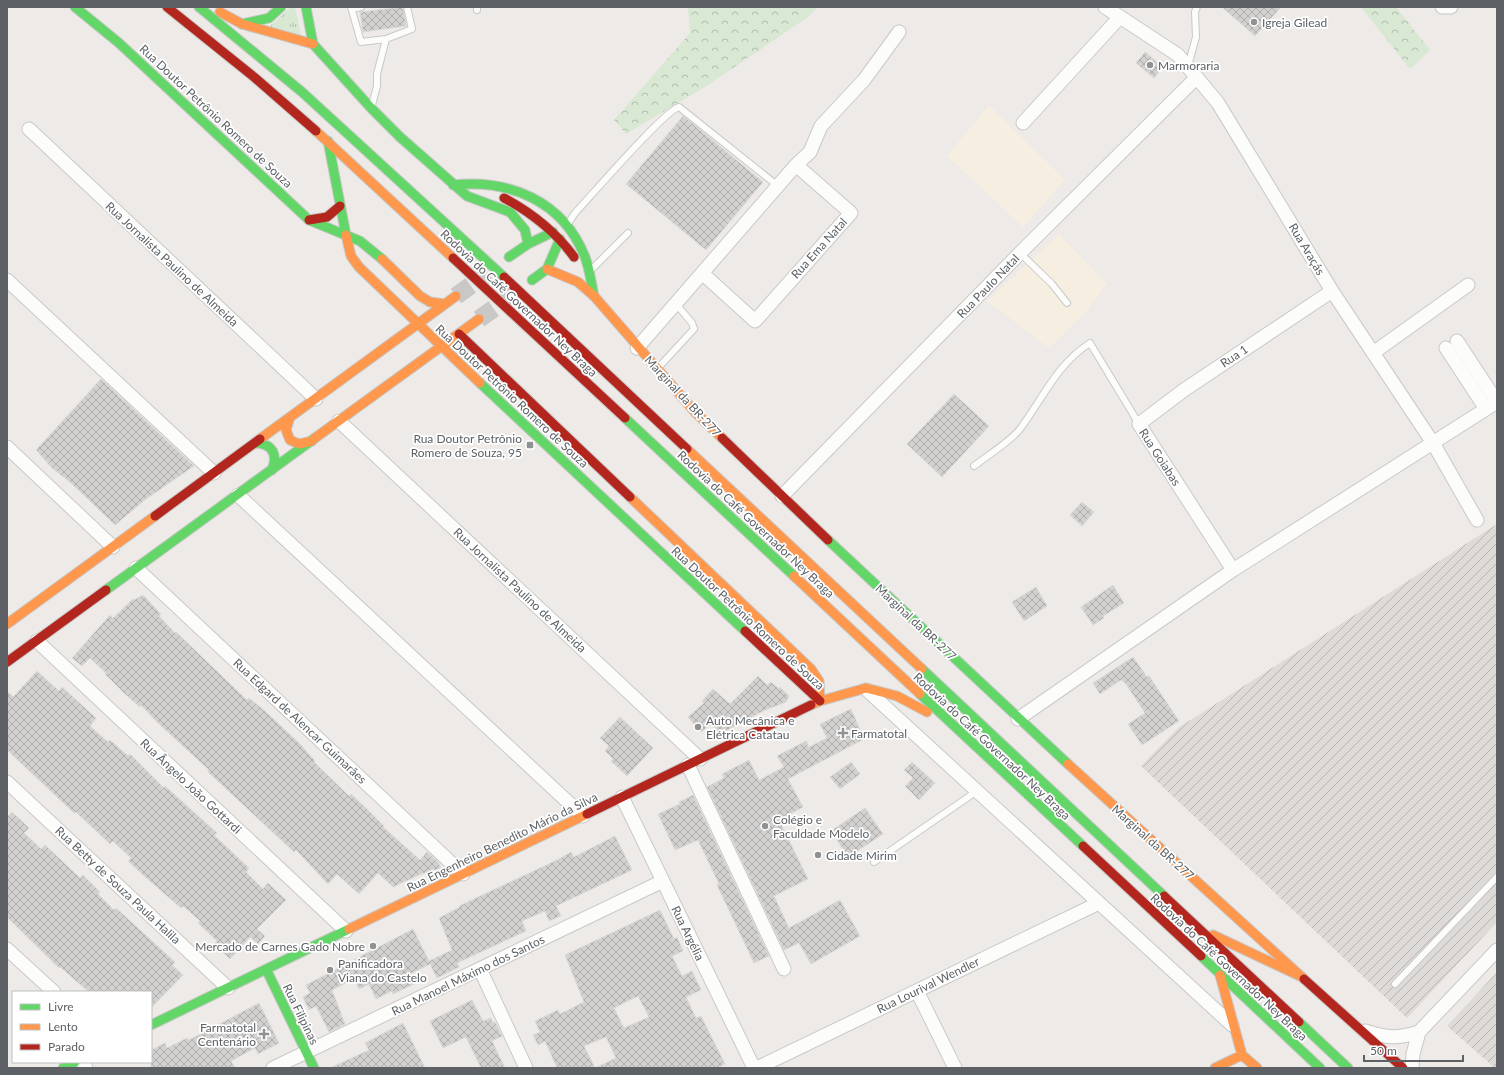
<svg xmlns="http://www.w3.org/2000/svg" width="1504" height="1075" font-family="Lato,sans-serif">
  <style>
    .commercial { fill: #f6eee0 }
    .industrial { fill: url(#industrial-furrows) }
    .grass { fill: url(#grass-tufts) }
    .forest { fill: url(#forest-crowns) }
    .building { fill: url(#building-cross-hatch); stroke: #dcdad6; fill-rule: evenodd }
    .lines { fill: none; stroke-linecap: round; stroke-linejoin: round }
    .secondary-tunnel { stroke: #c9c8c6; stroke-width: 18; stroke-dasharray: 18 9; stroke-linecap: butt }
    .lane-casing { stroke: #c9c9c9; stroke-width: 8 }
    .street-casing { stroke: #c9c9c9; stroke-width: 15 }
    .fast-casing { stroke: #c7c7c6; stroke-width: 11 }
    .slow-casing { stroke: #c7c7c6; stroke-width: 11 }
    .jam-casing { stroke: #c7c7c6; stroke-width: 11 }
    .lane { stroke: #fcfcfb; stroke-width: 6 }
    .street { stroke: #fcfcfb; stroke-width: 13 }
    .fast { stroke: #63d668; stroke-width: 9 }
    .slow { stroke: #ff974d; stroke-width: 9 }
    .jam { stroke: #b3261e; stroke-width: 9 }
    .poi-dot { fill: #8f9192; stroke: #fff; stroke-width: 1.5 }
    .labels { text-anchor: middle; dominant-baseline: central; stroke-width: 3.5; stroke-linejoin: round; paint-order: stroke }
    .poi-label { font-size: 12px; fill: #5d6165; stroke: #fff; text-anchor: start }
    .street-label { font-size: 12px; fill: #5d6165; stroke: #fff }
  </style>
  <defs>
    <pattern id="industrial-furrows" width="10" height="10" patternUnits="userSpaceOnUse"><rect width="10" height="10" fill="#dddad7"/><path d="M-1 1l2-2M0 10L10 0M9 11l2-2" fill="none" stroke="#b6b4b2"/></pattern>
    <pattern id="grass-tufts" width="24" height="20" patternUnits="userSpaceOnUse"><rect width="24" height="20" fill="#d8e8d3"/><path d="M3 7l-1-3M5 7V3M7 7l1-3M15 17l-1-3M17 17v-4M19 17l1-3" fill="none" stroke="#b2bfaf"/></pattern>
    <pattern id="forest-crowns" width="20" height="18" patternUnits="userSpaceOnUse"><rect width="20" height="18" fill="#d8e8d3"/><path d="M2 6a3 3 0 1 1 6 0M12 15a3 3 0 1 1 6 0" fill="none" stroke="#b2bfaf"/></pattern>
    <pattern id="building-cross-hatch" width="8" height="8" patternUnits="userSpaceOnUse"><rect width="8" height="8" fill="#d3d1d0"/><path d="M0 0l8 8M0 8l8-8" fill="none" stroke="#aeadac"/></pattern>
  </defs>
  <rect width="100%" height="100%" fill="#edeae7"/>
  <path class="commercial" d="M989 105 1065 180 1023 227 947 156Z
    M1059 234 1107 284 1085 313 1049 348 987 301Z"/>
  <path class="industrial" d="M1497 524V922L1407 1018 1141 766 1178 728Z
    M1497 972V1068H1495L1447 1026Z"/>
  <path class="grass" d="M291 7H295L301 36 269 27Z"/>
  <path class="forest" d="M688 7H817L808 17 708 85 626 134 614 120 690 33Z
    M1361 7H1396L1430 50 1410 69Z"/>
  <path class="building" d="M403 7 406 26 363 32 360 12Z
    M1222 7H1281L1255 36Z
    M1145 52 1163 67 1154 78 1136 63Z
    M683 116 763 182 706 250 626 184Z
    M101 379 194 466 146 499 115 525 71 483 52 468 36 450Z
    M954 394 989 426 942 477 907 444Z
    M1082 502 1094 512 1082 526 1070 515Z
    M1113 585 1124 603 1103 616 1104 618 1093 625 1081 607Z
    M1036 587 1047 606 1024 621 1012 602Z
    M143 595 161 614 159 616 175 633 176 632 247 700 249 698 266 712 300 744 315 761 314 762 349 796 351 794 367 809 384 826 383 827 420 860 427 852 438 862 441 868 421 874 393 887 378 873 359 894 337 874 328 884 296 850 294 852 208 772 209 770 158 723 141 705 140 707 124 693 105 674 106 673 90 658 82 666 72 658 110 615 113 618 133 599 134 600Z
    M1133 657 1147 677 1149 676 1179 721 1142 745 1128 724 1145 713 1126 684 1121 680 1100 694 1093 683Z
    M37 671 59 691 62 687 96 718 90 726 108 742 110 740 128 756 130 754 164 788 165 786 217 833 214 835 249 868 246 872 263 889 268 883 286 900 257 929 265 936 258 944 250 937 230 959 214 944 217 941 198 923 200 921 183 906 181 908 143 875 128 861 131 858 113 841 110 844 76 812 74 813 7 750V691L13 697Z
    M758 676 767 685 771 682 779 689 780 687 789 696 786 702 763 711 720 734 711 724 701 732 688 717 704 703 702 701 713 689 730 704Z
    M851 709 864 739 788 779 803 807 779 820 808 879 774 896 789 928 840 900 860 936 811 964 799 943 784 950 707 787 724 778 722 774 749 760 759 780 784 767 777 756 806 741 809 747 827 738 820 724Z
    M620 717 653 748 627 776 611 761 613 759 605 751 609 746 600 738Z
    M851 762 860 774 840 789 830 777Z
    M912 762 935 783 919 800 905 786 913 778 904 770Z
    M693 795 769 956 754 963 717 885 719 884 698 840 675 850 658 814 680 804 679 802Z
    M865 808 883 834 848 857 831 831Z
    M12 812 29 828 24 833 41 849 45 845 80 878 83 875 100 892 98 894 114 910 116 908 175 962 172 965 183 975 151 1008V992H89L60 967 59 968 7 917V817Z
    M615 836 632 870 556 906 561 916 549 921 545 911 522 921 526 931 457 963 459 967 437 978 430 964 410 974 414 984 393 994 392 991 376 999 369 984 359 989 354 979 332 990 345 1024 329 1032 316 1006 309 1010 303 997 310 993 306 985 413 929 429 961 452 950 439 918 460 907 459 906 555 861 571 852 574 857Z
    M660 910 674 939 677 937 683 951 672 956 682 976 692 971 701 990 686 997 696 1018 701 1016 725 1064 717 1068H557L545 1041 538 1045 533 1035 540 1032 535 1021 558 1010 560 1014 584 1002 565 955ZM638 996 649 1017 624 1028 614 1008ZM606 1037 616 1058 595 1068 584 1046Z
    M472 1000 483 1021 491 1018 493 1023 495 1022 502 1036 492 1041 505 1068H481L466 1037 443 1048 430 1021Z
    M259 1003 279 1043 258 1054 255 1048 231 1061 235 1068H151V1050L165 1043 167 1048 187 1038 189 1040Z
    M403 1023 425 1068H330L369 1050 365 1043Z"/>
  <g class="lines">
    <path class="secondary-tunnel" d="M456 296 488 273
      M479 319 513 295"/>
    <g class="lane-casing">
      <path id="lane" d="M351 7 361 42 386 39 412 29 407 7
        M352 9 361 7
        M477 10V7
        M1188 66 1196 37 1195 12 1197 7
        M372 105 377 86V74L386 39
        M567 225 575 213C591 196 664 111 679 107L778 186
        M1020 253 1052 284 1067 303
        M591 270 628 233
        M658 368 694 329 692 323 676 304
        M974 466C987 456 1011 441 1020 429 1043 398 1057 364 1090 343L1139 424
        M874 862 977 791
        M1395 984 1497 877"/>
    </g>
    <g class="street-casing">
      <path id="street" d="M1105 7 1178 55 1218 103 1332 291 1433 443 1477 520
        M1442 7H1451
        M1023 123 1120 17
        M29 129 316 399
        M702 273 755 321 851 213 796 165
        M7 280 214 473
        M1457 341 1497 402
        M637 348 796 165 810 152 821 126 864 80 899 32
        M1446 348 1486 409
        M1373 353 1468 285
        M339 421 700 759
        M7 447 113 547
        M238 495 583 816
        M782 496 1020 253 1196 78
        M136 568 463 874
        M1233 570 1139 424 1184 390 1332 291
        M37 641 346 931
        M868 691 1232 1025
        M1018 719 1233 570 1497 402
        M688 765 784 969
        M7 782 228 988
        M622 797 754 1068
        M7 949 54 992
        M480 969 526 1068
        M917 991 955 1068
        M1365 1031C1387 1038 1397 1039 1419 1032
        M83 1062 86 1068
        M273 1068 663 881
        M757 1068 1099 903
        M1412 1068 1413 1054 1419 1032 1497 950"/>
    </g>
    <g class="fast-casing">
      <path id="fast" d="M75 7 119 43 309 220 360 241 382 259
        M199 7 302 92 504 277
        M306 7 313 44 371 108 400 137 467 196 510 212 525 230 528 244
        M242 24 269 18 281 7
        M328 141 346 235
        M453 185C510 179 563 201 585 257 590 270 591 283 594 296
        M509 257 528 244 553 232
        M532 280 547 269 560 239
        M480 383 745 631
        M625 418 794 576
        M256 443C273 444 278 455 272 470
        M828 540 1068 764
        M106 590 315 438
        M922 669 1164 896
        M920 694 1083 846
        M1201 956 1320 1068
        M266 969 314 1068
        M1299 1022 1348 1068
        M151 1025 349 929
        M63 1068 75 1062"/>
    </g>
    <g class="slow-casing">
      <path id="slow" d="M220 12 242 24 313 44
        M316 131 453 258
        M346 235 351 256 359 267 480 383
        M382 259 420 296 430 302 445 304
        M547 269 578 282 594 296 695 412 722 438
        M290 417 286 430 290 440 299 444 312 441
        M315 438 479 319
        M260 439 456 296
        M687 449 922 669
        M630 497 811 669 819 681 820 701
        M794 576 920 694
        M7 624 155 516
        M866 688 897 696 927 712
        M811 705 820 701 866 688
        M1068 764 1304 979
        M349 929 587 814
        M1213 935 1302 977
        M1220 975 1242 1055
        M1215 1068 1242 1055 1257 1068"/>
    </g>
    <g class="jam-casing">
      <path id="jam" d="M167 7 254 77 316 131
        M504 198C532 213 555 231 574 257
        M309 220 327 217 340 206
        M453 258 625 418
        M504 277 687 449
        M459 334 630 497
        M722 438 828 540
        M155 516 260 439
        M745 631 820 701
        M7 662 106 590
        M587 814 811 705
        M1083 846 1201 956
        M1164 896 1299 1022
        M1304 979 1403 1068"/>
    </g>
    <use href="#lane" class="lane"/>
    <use href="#street" class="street"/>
    <use href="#fast" class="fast"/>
    <use href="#slow" class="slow"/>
    <use href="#jam" class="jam"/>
  </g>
  <g class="poi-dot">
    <circle cx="1254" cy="22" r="4"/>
    <circle cx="1150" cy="65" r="4"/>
    <rect x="526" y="441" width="8" height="8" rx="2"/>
    <circle cx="698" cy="727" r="4"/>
    <path d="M841 727h4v4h4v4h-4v4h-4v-4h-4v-4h4z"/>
    <circle cx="765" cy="826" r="4"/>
    <circle cx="818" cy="855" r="4"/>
    <circle cx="373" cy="946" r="4"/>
    <circle cx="330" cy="970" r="4"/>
    <path d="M262 1028h4v4h4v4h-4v4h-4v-4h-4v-4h4z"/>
  </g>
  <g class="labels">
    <g class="poi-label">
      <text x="1262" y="22">Igreja Gilead</text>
      <text x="1158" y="65">Marmoraria</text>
      <text x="522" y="438" text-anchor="end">Rua Doutor Petrônio<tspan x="522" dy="14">Romero de Souza, 95</tspan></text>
      <text x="706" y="720">Auto Mecânica e<tspan x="706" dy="14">Elétrica Catatau</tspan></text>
      <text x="851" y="733">Farmatotal</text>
      <text x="773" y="819">Colégio e<tspan x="773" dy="14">Faculdade Modelo</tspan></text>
      <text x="826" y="855">Cidade Mirim</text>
      <text x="365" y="946" text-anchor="end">Mercado de Carnes Gado Nobre</text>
      <text x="338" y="963">Panificadora<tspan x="338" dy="14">Viana do Castelo</tspan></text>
      <text x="256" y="1027" text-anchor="end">Farmatotal<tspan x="256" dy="14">Centenário</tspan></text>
    </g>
    <g class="street-label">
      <text transform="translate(216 116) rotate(43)">Rua Doutor Petrônio Romero de Souza</text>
      <text transform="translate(819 248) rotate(-48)">Rua Ema Natal</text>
      <text transform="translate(1307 249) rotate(59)">Rua Araçás</text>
      <text transform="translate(172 264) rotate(43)">Rua Jornalista Paulino de Almeida</text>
      <text transform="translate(988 286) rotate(-46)">Rua Paulo Natal</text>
      <text transform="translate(519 303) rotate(43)">Rodovia do Café Governador Ney Braga</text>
      <text transform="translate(1234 356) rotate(-34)">Rua 1</text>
      <text transform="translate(512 396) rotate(43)">Rua Doutor Petrônio Romero de Souza</text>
      <text transform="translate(683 396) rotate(47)">Marginal da BR-277</text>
      <text transform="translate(1160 457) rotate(57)">Rua Goiabas</text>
      <text transform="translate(756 524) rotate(43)">Rodovia do Café Governador Ney Braga</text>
      <text transform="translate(520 590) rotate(43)">Rua Jornalista Paulino de Almeida</text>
      <text transform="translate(748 618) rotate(43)">Rua Doutor Petrônio Romero de Souza</text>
      <text transform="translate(916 622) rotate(43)">Marginal da BR-277</text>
      <text transform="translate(300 721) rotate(43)">Rua Edgard de Alencar Guimarães</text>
      <text transform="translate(992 746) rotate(43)">Rodovia do Café Governador Ney Braga</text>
      <text transform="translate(191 786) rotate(43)">Rua Ângelo João Gottardi</text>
      <text transform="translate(502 842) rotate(-26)">Rua Engenheiro Benedito Mário da Silva</text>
      <text transform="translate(1153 842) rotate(42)">Marginal da BR-277</text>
      <text transform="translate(118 885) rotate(43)">Rua Betty de Souza Paula Halila</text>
      <text transform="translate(688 933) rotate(64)">Rua Argélia</text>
      <text transform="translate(1229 967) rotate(43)">Rodovia do Café Governador Ney Braga</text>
      <text transform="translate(468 975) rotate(-26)">Rua Manoel Máximo dos Santos</text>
      <text transform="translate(928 985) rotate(-26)">Rua Lourival Wendler</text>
      <text transform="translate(301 1014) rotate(64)">Rua Filipinas</text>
    </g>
  </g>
  <rect width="1504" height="1075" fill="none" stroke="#5d6165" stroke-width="16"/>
  <rect x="12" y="991" width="140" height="72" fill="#ffffff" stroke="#bec0c1"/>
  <rect x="20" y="1004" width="20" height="6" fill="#63d668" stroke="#bec0c1"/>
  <text x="48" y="1011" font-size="12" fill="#5d6165">Livre</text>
  <rect x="20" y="1024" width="20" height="6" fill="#ff974d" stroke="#bec0c1"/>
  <text x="48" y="1031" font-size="12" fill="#5d6165">Lento</text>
  <rect x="20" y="1044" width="20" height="6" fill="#b3261e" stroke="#bec0c1"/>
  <text x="48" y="1051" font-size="12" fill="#5d6165">Parado</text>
  <path d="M1364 1055v6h99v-6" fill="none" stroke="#5d6165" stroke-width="2"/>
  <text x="1370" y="1055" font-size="12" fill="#5d6165" stroke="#ffffff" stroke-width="3" paint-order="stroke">50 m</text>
</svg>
